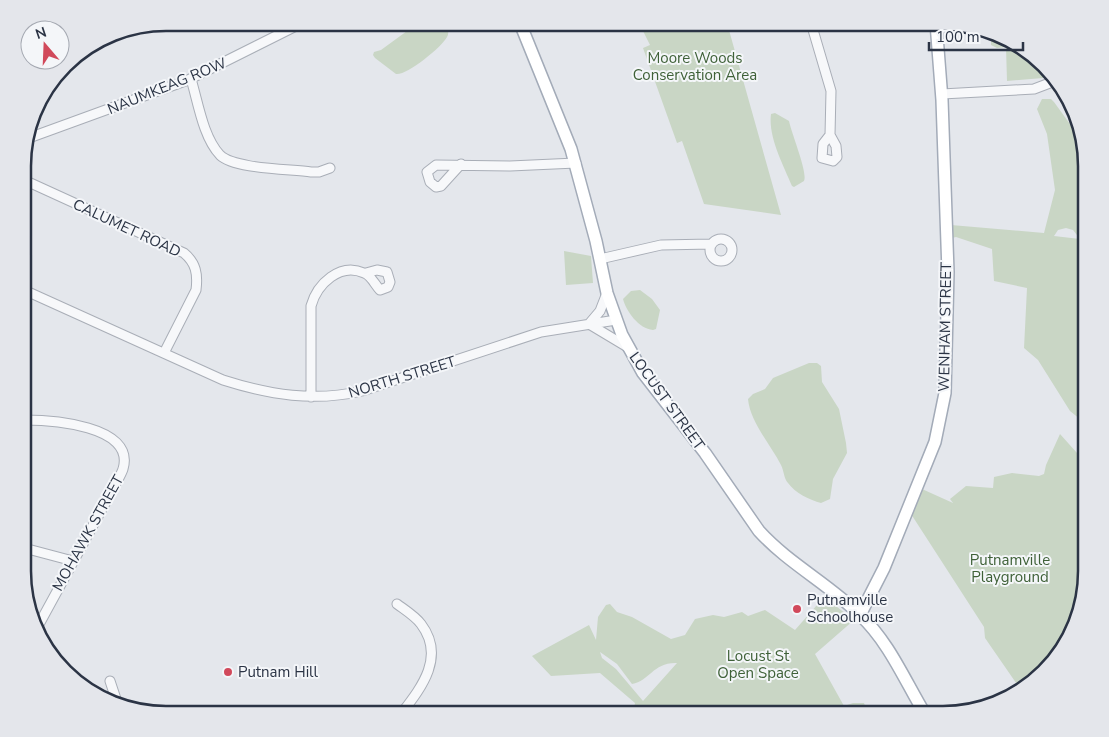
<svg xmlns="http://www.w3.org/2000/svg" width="1109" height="737" font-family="'Nunito Sans',sans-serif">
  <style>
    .green { fill: #c9d6c5; fill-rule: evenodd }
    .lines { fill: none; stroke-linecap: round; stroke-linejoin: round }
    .minor-casing { stroke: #a9aeb7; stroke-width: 11 }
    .major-casing { stroke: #a3abb8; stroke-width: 14 }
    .minor { stroke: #f7f8fa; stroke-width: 9 }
    .major { stroke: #fff; stroke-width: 11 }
    .poi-dot { fill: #d1495b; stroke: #f4f6f9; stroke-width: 2 }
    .labels { text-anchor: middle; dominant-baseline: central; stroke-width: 4; stroke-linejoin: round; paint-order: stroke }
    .park-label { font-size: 15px; fill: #3f6138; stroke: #f4f6f9 }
    .street-label { font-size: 15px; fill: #2b3445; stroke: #f4f6f9 }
    .poi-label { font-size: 15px; fill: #2b3445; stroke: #f4f6f9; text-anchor: start }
    .rim { fill: none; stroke: #2b3445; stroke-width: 2.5 }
  </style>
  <rect width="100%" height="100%" fill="#e4e7ec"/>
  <path class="green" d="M418 23H444C447 27 450 32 447 37 442 47 406 76 396 74L375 58 373 55 374 52 381 50Z
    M639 23H727L781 215 704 204 682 141 677 143 643 48 650 45Z
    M991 37 1023 47 1044 69 1043 78 1007 81 1006 47 997 48 991 45Z
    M1042 99H1051L1054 102 1075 131V120L1086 157V424L1070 411 1038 360 1024 348 1027 288 994 281 992 249 956 237 952 238 951 225 1044 233 1055 190 1047 134 1037 109ZM1066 228 1073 230 1080 239 1054 236 1058 230Z
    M775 113 789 121C792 135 808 173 804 181L794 187 792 186C783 164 768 137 771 114Z
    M564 251 591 256 593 283 566 285Z
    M640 290 652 299 660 310 656 329 653 330C639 329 626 311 623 299L631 291Z
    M809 363H817L821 366 822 382 839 409 846 443 847 453 833 479 830 499 821 503C810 500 795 493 788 483 784 479 784 471 781 465 771 445 750 422 748 399L753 394 765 389 773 378Z
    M1060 434 1086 463V580L1062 651 1021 690 985 638 984 627 911 514 922 489 953 503 950 499 966 486 993 488 994 477 1012 473 1039 476 1044 474 1046 465Z
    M824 597 854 620 815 654 844 706 853 703H864L868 714H746L728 706 729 714H664L657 709 642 710 640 714H633L635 703 600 673 551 676 532 656 589 625 596 640 598 617 606 605 610 604 617 612 632 617 671 639 685 635 695 619 713 615 724 617 742 612 748 616 765 610 795 630ZM600 652 617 664 632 684C650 681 653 662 677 663L643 701 616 669 602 658Z"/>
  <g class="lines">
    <g class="minor-casing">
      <path id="minor" d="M811 23 831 91 830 135 823 144 822 158 833 161 837 157 836 146 830 135
        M191 79C198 102 203 137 220 155 234 169 289 169 311 172H319L330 168
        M942 94 1034 89 1055 81
        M26 139 188 80 302 23
        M461 164 441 186 436 187 430 182 427 172 436 165 510 166 576 163
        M24 180 184 253C196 263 198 274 196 290L164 353
        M710 250a11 11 0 1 1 22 0a11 11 0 1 1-22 0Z
        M600 259 661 245 711 244
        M24 290 223 380C270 395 314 402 362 391L541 332 616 320
        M607 293 600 311 589 324 629 348
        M311 397V306C317 284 340 262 364 273 371 275 375 285 380 290L388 287 390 282 387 272 377 270 366 273
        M24 420C50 420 136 425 123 469 121 475 117 481 114 487L37 628
        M24 548 73 561
        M397 604C405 610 415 616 421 624 446 657 421 688 401 714
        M110 681 116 699"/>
    </g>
    <g class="major-casing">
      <path id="major" d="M520 23 571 149 596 241 607 293 622 335 643 373 705 453 759 531C789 564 829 584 860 615 889 642 905 681 925 714
        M860 615 884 568 935 442 945 393 948 272 942 100 936 23"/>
    </g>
    <use href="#minor" class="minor"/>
    <use href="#major" class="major"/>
  </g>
  <g class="poi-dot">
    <circle cx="797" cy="609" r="5"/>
    <circle cx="228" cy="672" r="5"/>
  </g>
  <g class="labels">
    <g class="park-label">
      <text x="695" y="58">Moore Woods<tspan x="695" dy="17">Conservation Area</tspan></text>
      <text x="1010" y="560">Putnamville<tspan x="1010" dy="17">Playground</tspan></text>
      <text x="758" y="656">Locust St<tspan x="758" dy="17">Open Space</tspan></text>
    </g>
    <g class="street-label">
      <text transform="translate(167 86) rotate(-22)">NAUMKEAG ROW</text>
      <text transform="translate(127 228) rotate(25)">CALUMET ROAD</text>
      <text transform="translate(945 327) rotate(-89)">WENHAM STREET</text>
      <text transform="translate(402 377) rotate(-17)">NORTH STREET</text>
      <text transform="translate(667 401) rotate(54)">LOCUST STREET</text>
      <text transform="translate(88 533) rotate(-61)">MOHAWK STREET</text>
    </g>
    <g class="poi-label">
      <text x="807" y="600">Putnamville<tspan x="807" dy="17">Schoolhouse</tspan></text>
      <text x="238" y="672">Putnam Hill</text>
    </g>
  </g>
  <path d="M0 0H1109V737H0ZM166 31H943A135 135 0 0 1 1078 166V571A135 135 0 0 1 943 706H166A135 135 0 0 1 31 571V166A135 135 0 0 1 166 31Z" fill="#e4e6eb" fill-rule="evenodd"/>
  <path class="rim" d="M166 31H943A135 135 0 0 1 1078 166V571A135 135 0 0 1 943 706H166A135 135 0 0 1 31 571V166A135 135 0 0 1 166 31Z"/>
  <g transform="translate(45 45) rotate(341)"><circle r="24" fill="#f4f6f9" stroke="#a4a8b1"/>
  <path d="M0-4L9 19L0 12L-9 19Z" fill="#d1495b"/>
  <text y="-8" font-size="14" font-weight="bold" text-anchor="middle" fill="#2b3445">N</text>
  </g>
  <path d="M929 42v8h94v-8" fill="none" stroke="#2b3445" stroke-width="2.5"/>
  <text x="936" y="42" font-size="15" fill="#2b3445" stroke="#f4f6f9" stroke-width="4" paint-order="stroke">100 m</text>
</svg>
